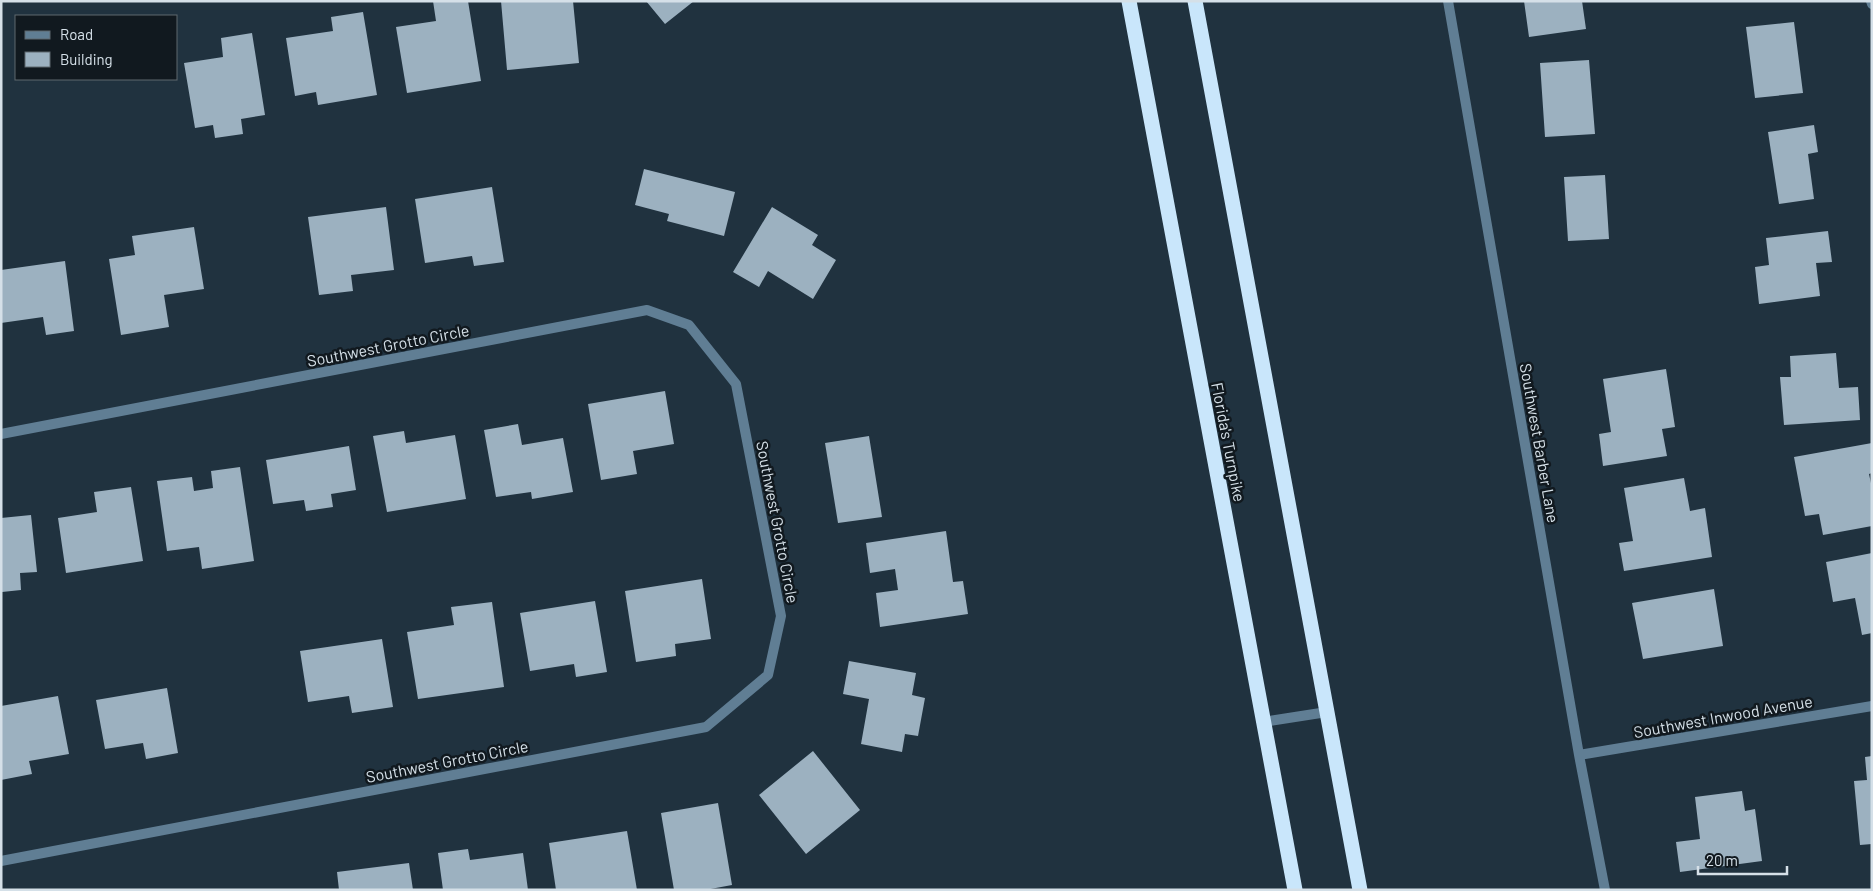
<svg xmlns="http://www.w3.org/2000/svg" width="1873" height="891" font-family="Barlow,sans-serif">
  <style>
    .building { fill: #9cb1c0 }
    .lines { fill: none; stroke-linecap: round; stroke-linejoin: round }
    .lane { stroke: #607e94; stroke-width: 10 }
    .street { stroke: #607e94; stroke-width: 10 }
    .highway { stroke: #c9e6fb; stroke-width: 15 }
    .labels { text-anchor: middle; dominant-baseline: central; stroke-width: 5; stroke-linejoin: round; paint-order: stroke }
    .street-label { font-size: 16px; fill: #d5e0e8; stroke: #11191f }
  </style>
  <rect width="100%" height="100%" fill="#20323f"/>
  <path class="building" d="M433 1H468L481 81 407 93 396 27 436 21Z
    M501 1H573L579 63 507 70Z
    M646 1H694L665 24Z
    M1524 1H1582L1586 29 1529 37Z
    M363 12 377 95 318 105 316 92 295 96 286 38 333 31 331 17Z
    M1794 22 1803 93 1755 98 1746 27Z
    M252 33 265 115 241 119 243 134 215 138 213 125 195 128 184 63 223 57 221 38Z
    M1589 60 1595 134 1545 137 1540 63Z
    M1814 125 1818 152 1808 154 1814 199 1779 204 1768 132Z
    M644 169 735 192 724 236 667 221 669 214 635 205Z
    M1605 175 1609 239 1568 241 1564 177Z
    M492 187 504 262 474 266 472 256 425 263 415 199Z
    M386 207 394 270 351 275 353 291 319 295 308 217Z
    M772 207 818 235 812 245 836 260 813 299 768 271 759 287 733 272Z
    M194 227 204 289 164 295 169 327 121 335 109 259 135 255 132 236Z
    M1828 231 1832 262 1816 263 1820 296 1759 304 1755 267 1769 265 1766 238Z
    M65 261 74 331 46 335 43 317 1 323V270Z
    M1836 353 1839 388 1858 387 1860 420 1784 425 1780 377H1791L1790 356Z
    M1666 369 1675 427 1662 429 1667 456 1603 466 1599 434 1611 432 1603 379Z
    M665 391 674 444 633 451 637 474 601 480 588 404Z
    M518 424 522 445 563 438 573 492 532 499 531 492 496 497 484 430Z
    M404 431 406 443 455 435 466 499 387 512 373 436Z
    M869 436 882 517 838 523 825 443Z
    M1872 443V473L1869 474 1872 488V526L1823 535 1819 514 1805 516 1794 457Z
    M349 446 356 490 331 494 333 507 306 511 304 500 273 504 266 460Z
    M240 467 254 561 202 569 199 547 167 551 157 481 192 477 194 491 213 488 211 471Z
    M1684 478 1690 511 1705 508 1712 557 1624 571 1619 543 1633 541 1624 488Z
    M131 487 143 561 66 573 58 518 97 512 94 492Z
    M31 515 37 572 20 573 21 590 2 592 1 518Z
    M946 531 953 582 963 581 968 614 880 627 876 593 898 590 895 569 870 573 866 543Z
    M1872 553V633L1862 635 1855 598 1833 602 1826 562Z
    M702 579 711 639 675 644 676 656 636 662 625 591Z
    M1714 589 1723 646 1643 659 1632 603Z
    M595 601 607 672 576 677 574 664 530 671 520 613Z
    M492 602 504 687 418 699 407 632 454 625 451 607Z
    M382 639 393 707 352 713 349 696 308 702 300 651Z
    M849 661 916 673 912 695 925 698 918 736 905 734 902 752 861 744 869 699 843 694Z
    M167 688 178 753 146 759 143 743 105 749 96 700Z
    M58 696 69 754 29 761 32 774 1 780V706Z
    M813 751 860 810 806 854 759 795Z
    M1872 756V844L1860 845 1854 781 1867 780 1865 757Z
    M1742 791 1745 811 1755 809 1762 861 1680 872 1676 842 1700 839 1695 797Z
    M718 803 732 885 705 890H674L661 813Z
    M627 831 637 890H556L549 843Z
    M468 849 470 860 523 853 528 890H443L438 853Z
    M409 863 413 890H339L337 872Z"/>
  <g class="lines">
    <path class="lane" d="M1263 722 1327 712"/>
    <path class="street" d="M1448 1 1579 755 1605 890
      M1871 1 1872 4
      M1 434 647 310 689 325 736 384 781 616 768 675 706 727 1 861
      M1579 755 1872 706"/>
    <path class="highway" d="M1129 1 1295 890
      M1195 1 1360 890"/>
  </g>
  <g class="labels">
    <g class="street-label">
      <text transform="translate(388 345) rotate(-11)">Southwest Grotto Circle</text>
      <text transform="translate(1229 442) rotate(79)">Florida's Turnpike</text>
      <text transform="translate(1540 443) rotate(80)">Southwest Barber Lane</text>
      <text transform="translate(778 522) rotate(79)">Southwest Grotto Circle</text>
      <text transform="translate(1723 716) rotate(-10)">Southwest Inwood Avenue</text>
      <text transform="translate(447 761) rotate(-11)">Southwest Grotto Circle</text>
    </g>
  </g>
  <rect width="1873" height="891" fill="none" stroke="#d5e0e8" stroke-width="5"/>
  <rect x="15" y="15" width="162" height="65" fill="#11191f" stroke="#5f696f"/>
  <rect x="25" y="31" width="25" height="8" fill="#607e94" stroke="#5f696f"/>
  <text x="60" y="40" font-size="15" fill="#d5e0e8">Road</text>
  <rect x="25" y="52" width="25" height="15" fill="#9cb1c0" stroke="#5f696f"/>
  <text x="60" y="65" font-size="15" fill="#d5e0e8">Building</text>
  <path d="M1698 866v8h89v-8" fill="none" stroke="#d5e0e8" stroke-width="2.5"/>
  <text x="1706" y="866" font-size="15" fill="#d5e0e8" stroke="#11191f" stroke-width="4" paint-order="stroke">20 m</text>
</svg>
